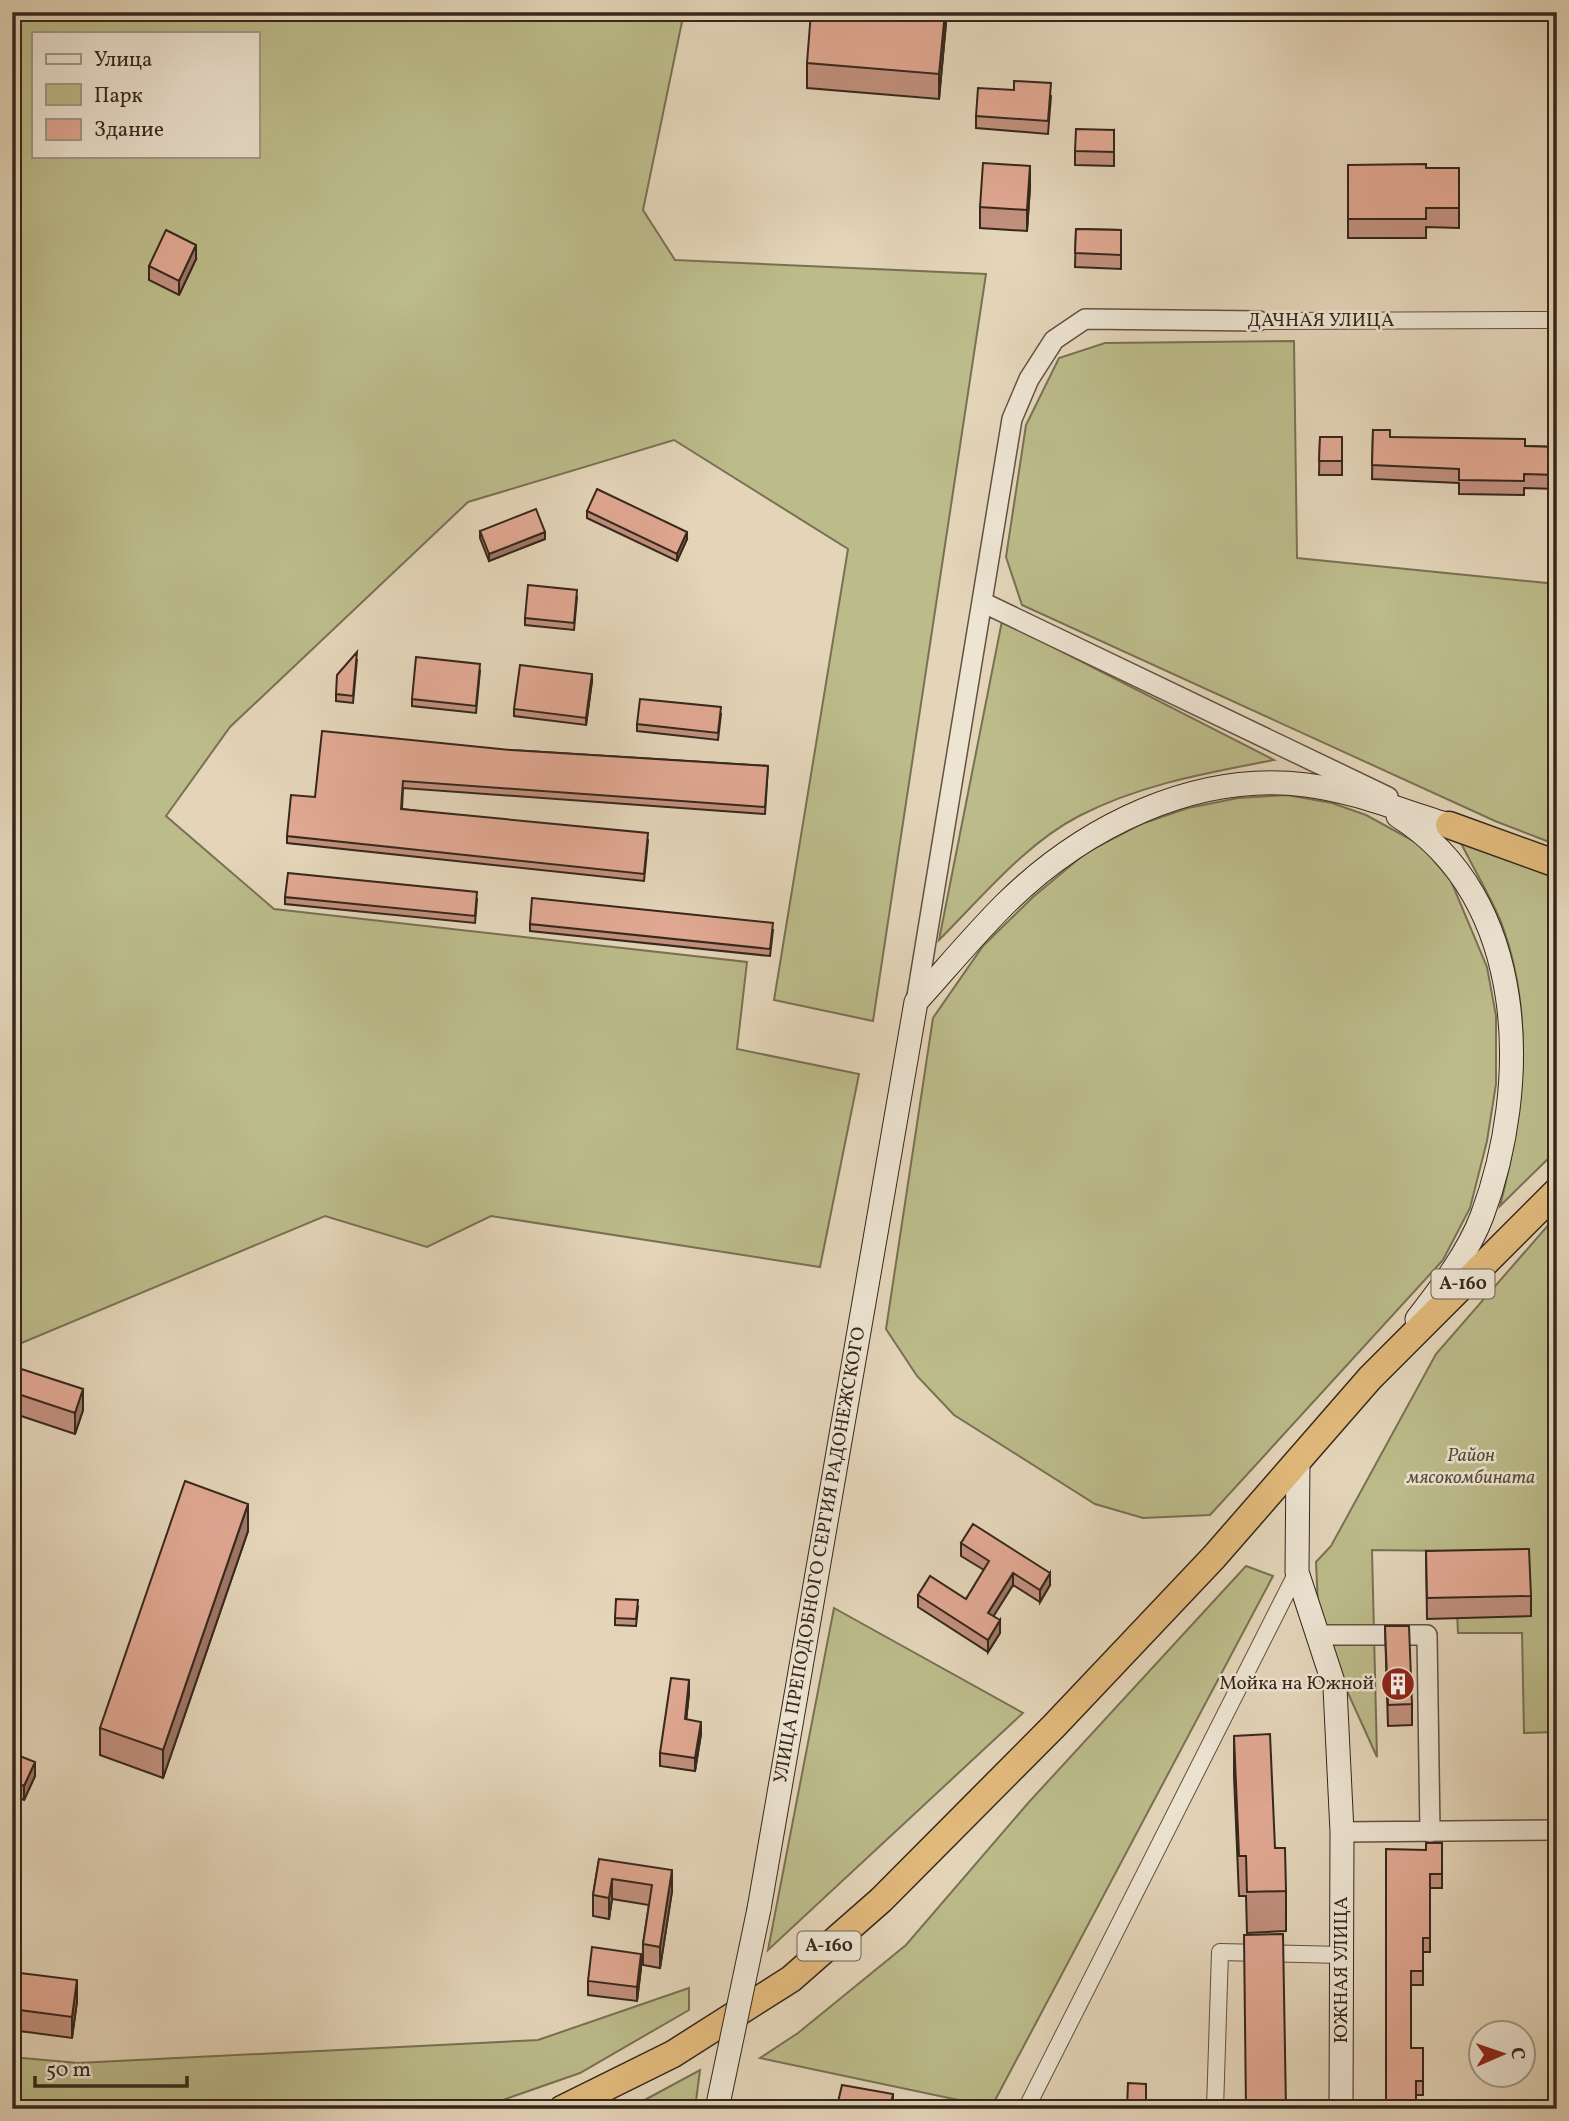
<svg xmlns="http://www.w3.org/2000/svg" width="1569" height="2121" font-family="Vollkorn,serif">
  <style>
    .green { fill: #bcbb8a; stroke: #787153; stroke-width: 2; fill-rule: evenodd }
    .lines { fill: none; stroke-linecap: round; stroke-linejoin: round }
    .minor-casing { stroke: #615243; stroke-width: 18 }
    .tertiary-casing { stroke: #615243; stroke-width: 22 }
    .secondary-casing { stroke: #35271c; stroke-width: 25 }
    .trunk-casing { stroke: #35271c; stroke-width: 29 }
    .minor { stroke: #ede4d2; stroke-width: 16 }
    .tertiary { stroke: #ede4d2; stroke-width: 19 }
    .secondary { stroke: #ede4d2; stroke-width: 23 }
    .trunk { stroke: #e2ba7c; stroke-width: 26 }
    .secondary-bridge-casing { stroke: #35271c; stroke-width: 25; stroke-linecap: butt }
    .secondary-bridge { stroke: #ede4d2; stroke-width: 23 }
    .wall { fill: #c2907e; stroke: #35271c; stroke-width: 2 }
    .shaded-wall { fill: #9e7667; stroke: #35271c; stroke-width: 2 }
    .building { fill: #e1a893; stroke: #35271c; stroke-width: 2 }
    .labels { text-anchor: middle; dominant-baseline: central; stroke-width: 5; stroke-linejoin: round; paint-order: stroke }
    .shield { fill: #ede4d2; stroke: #6c6053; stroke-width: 2 }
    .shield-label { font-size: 18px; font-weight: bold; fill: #35271c }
    .street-label { font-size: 19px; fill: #35271c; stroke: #ede4d2 }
    .park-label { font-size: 19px; font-style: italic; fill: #574c38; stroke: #ede4d2 }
    .poi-label { font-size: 19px; fill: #35271c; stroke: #ede4d2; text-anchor: end }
  </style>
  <rect width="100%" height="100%" fill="#e4d5b9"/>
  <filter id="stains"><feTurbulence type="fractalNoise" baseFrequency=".00286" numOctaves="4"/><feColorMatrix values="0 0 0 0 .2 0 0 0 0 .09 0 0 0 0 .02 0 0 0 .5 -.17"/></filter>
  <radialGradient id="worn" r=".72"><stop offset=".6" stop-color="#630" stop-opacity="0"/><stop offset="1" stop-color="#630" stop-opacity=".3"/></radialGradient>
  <path class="green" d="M12 12H684L643 210 675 260 986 274 873 1021 774 1000 848 549 674 440 468 502 230 727 166 816 274 909 747 962 737 1049 859 1074 820 1267 491 1216 427 1247 325 1216 12 1347ZM33 33H257V156H33Z
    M1294 341 1297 558 1557 584V845L1495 821 1022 605 1006 557 1026 425 1059 358 1105 343Z
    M1002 621 1274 760C1207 773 1141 784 1079 816 1025 844 982 897 939 940Z
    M1287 795 1332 803 1366 815 1421 845 1451 881 1487 967 1496 1016V1084L1487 1141 1470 1208 1443 1260 1210 1515 1143 1518 1095 1504 954 1415 917 1376 886 1329 933 1018 983 946 1033 897 1087 852 1141 824 1188 808 1238 798Z
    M1460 841 1557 876V1150L1500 1206C1524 1113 1536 1015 1501 922 1490 895 1473 868 1460 841Z
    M1557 1215V1732L1524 1733 1522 1633H1458L1454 1551 1372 1550 1377 1757 1342 1680 1318 1606 1316 1562 1331 1546 1436 1354Z
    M1246 1566 1273 1576 993 2104 982 2105 760 2058 798 2033 906 1945 1029 1802Z
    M834 1608 1023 1713 768 1950Z
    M689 1988V2010L580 2073 477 2109H12V2057L78 2063 538 2040Z
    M700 2070 695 2109H628Z"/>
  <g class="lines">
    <g class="minor-casing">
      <path id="minor" d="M1259 321 1557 320
        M1026 2109 1297 1572
        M1215 2109 1220 1952 1342 1955"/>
    </g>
    <g class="tertiary-casing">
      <path id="tertiary" d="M984 603 1388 797
        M916 1002 1012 419 1029 379 1054 340 1085 319 1259 321
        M1317 1635H1427L1430 1832
        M1342 1832 1557 1830"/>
    </g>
    <g class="secondary-casing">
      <g id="secondary">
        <path d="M1398 816C1529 898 1531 1085 1482 1216 1468 1253 1441 1288 1417 1319"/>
        <path d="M1298 1459 1297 1572 1335 1688 1342 1832 1341 2109"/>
        <path id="s1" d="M759 1909 916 1002C945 970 974 935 1005 904 1083 827 1195 771 1306 785 1355 791 1402 811 1449 825"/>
      </g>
    </g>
    <g class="trunk-casing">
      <path id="trunk" d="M1449 825 1557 864
        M562 2109 673 2054 791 1979 881 1900 1054 1726 1214 1557 1370 1378 1557 1191"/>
    </g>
    <use href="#minor" class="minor"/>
    <use href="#tertiary" class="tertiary"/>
    <use href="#secondary" class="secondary"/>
    <use href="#trunk" class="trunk"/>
    <g class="secondary-bridge-casing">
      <path id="secondary-bridge" d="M717 2109 759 1909"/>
    </g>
    <use href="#secondary-bridge" class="secondary-bridge"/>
  </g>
  <path class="wall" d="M947 12 939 99 807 88V63Z
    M1014 90 1051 96 1048 134 976 128V116Z
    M1114 130V166L1075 165V151Z
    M1348 165 1426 168H1459V228L1426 227V238H1348Z
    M1030 187 1027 231 980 228V207Z
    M1076 229 1121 230V269L1075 267Z
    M196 259 179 295 149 280V266Z
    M1373 430 1390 437 1525 446 1557 447V489L1524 488V495L1459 494V483L1372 479Z
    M1320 437H1342V475H1319Z
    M587 511 687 539 677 561 587 518Z
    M480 531 545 539 489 561 480 538Z
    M577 597 574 630 525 625V618Z
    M357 659 353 703 336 701V694Z
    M480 671 476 713 412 706V699Z
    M592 681 586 725 514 716V709Z
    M721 714 718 740 637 731V724Z
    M511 750 768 766 765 814 403 788 402 809 648 840 644 881 287 843V836L315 797Z
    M285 897 477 899 475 923 285 904Z
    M530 924 773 930 770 956 530 931Z
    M12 1366 83 1410 75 1434 12 1413Z
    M248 1531 163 1778 100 1755V1728Z
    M961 1543 1050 1585 1040 1602 1013 1585 993 1616 1000 1633 988 1652 918 1607V1595L966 1599 984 1570 961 1556Z
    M1426 1551 1531 1596V1616L1427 1619Z
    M638 1607 636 1626 615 1625V1618Z
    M1385 1626 1412 1704V1725L1388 1726Z
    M689 1693 686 1720 701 1734 695 1771 660 1766V1753Z
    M1234 1736 1275 1848 1286 1891V1931L1247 1933 1246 1896H1239L1234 1776Z
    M12 1753 35 1776 24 1800 12 1795Z
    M1442 1843V1888H1430V1952H1423V1985H1411V2048H1423V2095H1416V2109H1386L1426 1850Z
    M599 1859 672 1891 660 1968 643 1965V1944L649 1905 612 1899 609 1919 593 1916V1895Z
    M641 1968 637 2001 588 1995V1981Z
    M12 1972 77 2001 72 2038 12 2030Z
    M838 2102 893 2107V2109H838Z"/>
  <path class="shaded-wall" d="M945 12H947L939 99V74Z
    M1030 166V187L1027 231V210Z
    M196 245V259L179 295V281Z
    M545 532V539L489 561V554Z
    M687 532V539L677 561V554Z
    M592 674V681L586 725V718Z
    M83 1389V1410L75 1434V1413Z
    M248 1504V1531L163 1778V1750Z
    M1013 1573V1585L988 1625V1613Z
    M1050 1573V1585L1040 1602V1590Z
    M1000 1620V1633L988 1652V1640Z
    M689 1680V1693L685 1732V1719Z
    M701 1722V1734L695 1771V1758Z
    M35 1762V1776L24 1800V1786Z
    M672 1870V1891L660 1968V1947Z
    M612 1879V1899L609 1919V1898Z
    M641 1954V1968L637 2001V1987Z
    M77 1980V2001L72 2038V2017Z
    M893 2094V2109H890Z"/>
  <path class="building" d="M811 12H945L939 74 807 63Z
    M1014 81 1051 83 1048 121 976 116 978 88 1014 90Z
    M1076 129 1114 130V152L1075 151Z
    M983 163 1030 166 1027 210 980 207Z
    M1426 164V168H1459V208H1426V219H1348V165Z
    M1076 229 1121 230V255L1075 253Z
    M166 230 196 245 179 281 149 266Z
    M1373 430H1390V437L1525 439V446L1557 447V475L1524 474V481L1459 480V469L1372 465Z
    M1320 437H1342V461H1319Z
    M597 489 687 532 677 554 587 511Z
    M536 509 545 532 489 554 480 531Z
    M528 585 577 590 574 623 525 618Z
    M357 652 353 696 336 694 337 675Z
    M416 657 480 664 476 706 412 699Z
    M520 665 592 674 586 718 514 709Z
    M640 699 721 707 718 733 637 724Z
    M322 731 511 750 768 766 765 807 403 781 401 809 648 833 644 874 287 836 291 795 315 797Z
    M288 873 477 892 475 916 285 897Z
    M532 898 773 923 770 949 530 924Z
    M12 1366 83 1389 75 1413 12 1392Z
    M185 1481 248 1504 163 1750 100 1728Z
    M973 1524 1050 1573 1040 1590 1013 1573 988 1613 1000 1620 988 1640 918 1595 930 1576 966 1599 989 1561 961 1543Z
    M1529 1549 1531 1596 1427 1598 1426 1551Z
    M616 1599 638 1600 636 1619 615 1618Z
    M1385 1626H1409L1412 1704 1388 1705Z
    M671 1678 689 1680 685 1719 701 1722 695 1758 660 1753Z
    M1270 1734 1275 1848H1285L1286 1891 1247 1892 1246 1856H1239L1234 1736Z
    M12 1753 35 1762 24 1786 12 1781Z
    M1426 1843H1442V1874H1430V1938H1423V1971H1411V2048H1423V2081H1416V2101H1411V2109H1386V1849L1426 1850Z
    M599 1859 672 1870 660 1947 643 1944 652 1885 612 1879 609 1898 593 1895Z
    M1283 1934 1286 2109H1246L1244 1935Z
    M592 1947 641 1954 637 1987 588 1981Z
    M12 1972 77 1980 72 2017 12 2009Z
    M1128 2083 1146 2084V2109H1127Z
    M842 2085 893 2094 890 2109H858V2107L838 2102Z"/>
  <defs>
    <g id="building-disc" transform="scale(1.75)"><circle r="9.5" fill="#8f2418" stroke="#ede4d2"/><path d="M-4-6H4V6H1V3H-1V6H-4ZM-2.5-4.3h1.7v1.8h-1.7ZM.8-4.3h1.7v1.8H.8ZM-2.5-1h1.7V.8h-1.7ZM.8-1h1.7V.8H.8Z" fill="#fff"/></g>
  </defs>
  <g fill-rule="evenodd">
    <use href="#building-disc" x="1398" y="1684"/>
  </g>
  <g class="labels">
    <g class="shield">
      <rect x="1431.5" y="1269.5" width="63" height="29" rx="5"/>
      <rect x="797.5" y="1931.5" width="63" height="29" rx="5"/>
    </g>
    <g class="shield-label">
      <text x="1463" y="1284">А-160</text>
      <text x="829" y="1946">А-160</text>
    </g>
    <g class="street-label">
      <text x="1321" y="321">ДАЧНАЯ УЛИЦА</text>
      <text stroke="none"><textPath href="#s1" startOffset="359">УЛИЦА ПРЕПОДОБНОГО СЕРГИЯ РАДОНЕЖСКОГО</textPath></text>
      <text transform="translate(1342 1970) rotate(-90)">ЮЖНАЯ УЛИЦА</text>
    </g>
    <g class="park-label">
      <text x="1471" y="1456">Район<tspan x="1471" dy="22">мясокомбината</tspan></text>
    </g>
    <g class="poi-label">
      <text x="1374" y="1684">Мойка на Южной</text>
    </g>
  </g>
  <rect width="1569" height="2121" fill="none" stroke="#e4d5b9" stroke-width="42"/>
  <rect x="14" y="14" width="1541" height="2093" fill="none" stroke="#35271c" stroke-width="3.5"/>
  <rect x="21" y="21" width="1527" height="2079" fill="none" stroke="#35271c" stroke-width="2"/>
  <rect x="32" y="32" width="228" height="126" fill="#ede4d2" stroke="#a39889" stroke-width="2"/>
  <rect x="46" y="54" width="35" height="10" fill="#ede4d2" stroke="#a39889" stroke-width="2"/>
  <text x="94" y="66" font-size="21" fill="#35271c">Улица</text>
  <rect x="46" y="84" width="35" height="21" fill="#bcbb8a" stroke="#a39889" stroke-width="2"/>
  <text x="94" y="102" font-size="21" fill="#35271c">Парк</text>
  <rect x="46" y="119" width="35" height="21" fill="#e1a893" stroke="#a39889" stroke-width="2"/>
  <text x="94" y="136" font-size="21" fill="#35271c">Здание</text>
  <g transform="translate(1502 2054) rotate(88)"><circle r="33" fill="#ede4d2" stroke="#a39889" stroke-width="2"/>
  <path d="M0-5L12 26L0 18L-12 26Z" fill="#8f2418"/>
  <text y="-10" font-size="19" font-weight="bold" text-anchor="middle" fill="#35271c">С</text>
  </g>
  <path d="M35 2076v10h152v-10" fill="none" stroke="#35271c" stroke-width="3.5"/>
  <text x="46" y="2076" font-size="21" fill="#35271c" stroke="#ede4d2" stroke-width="5" paint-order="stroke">50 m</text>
  <rect width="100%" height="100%" filter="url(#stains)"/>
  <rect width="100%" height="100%" fill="url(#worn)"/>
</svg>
